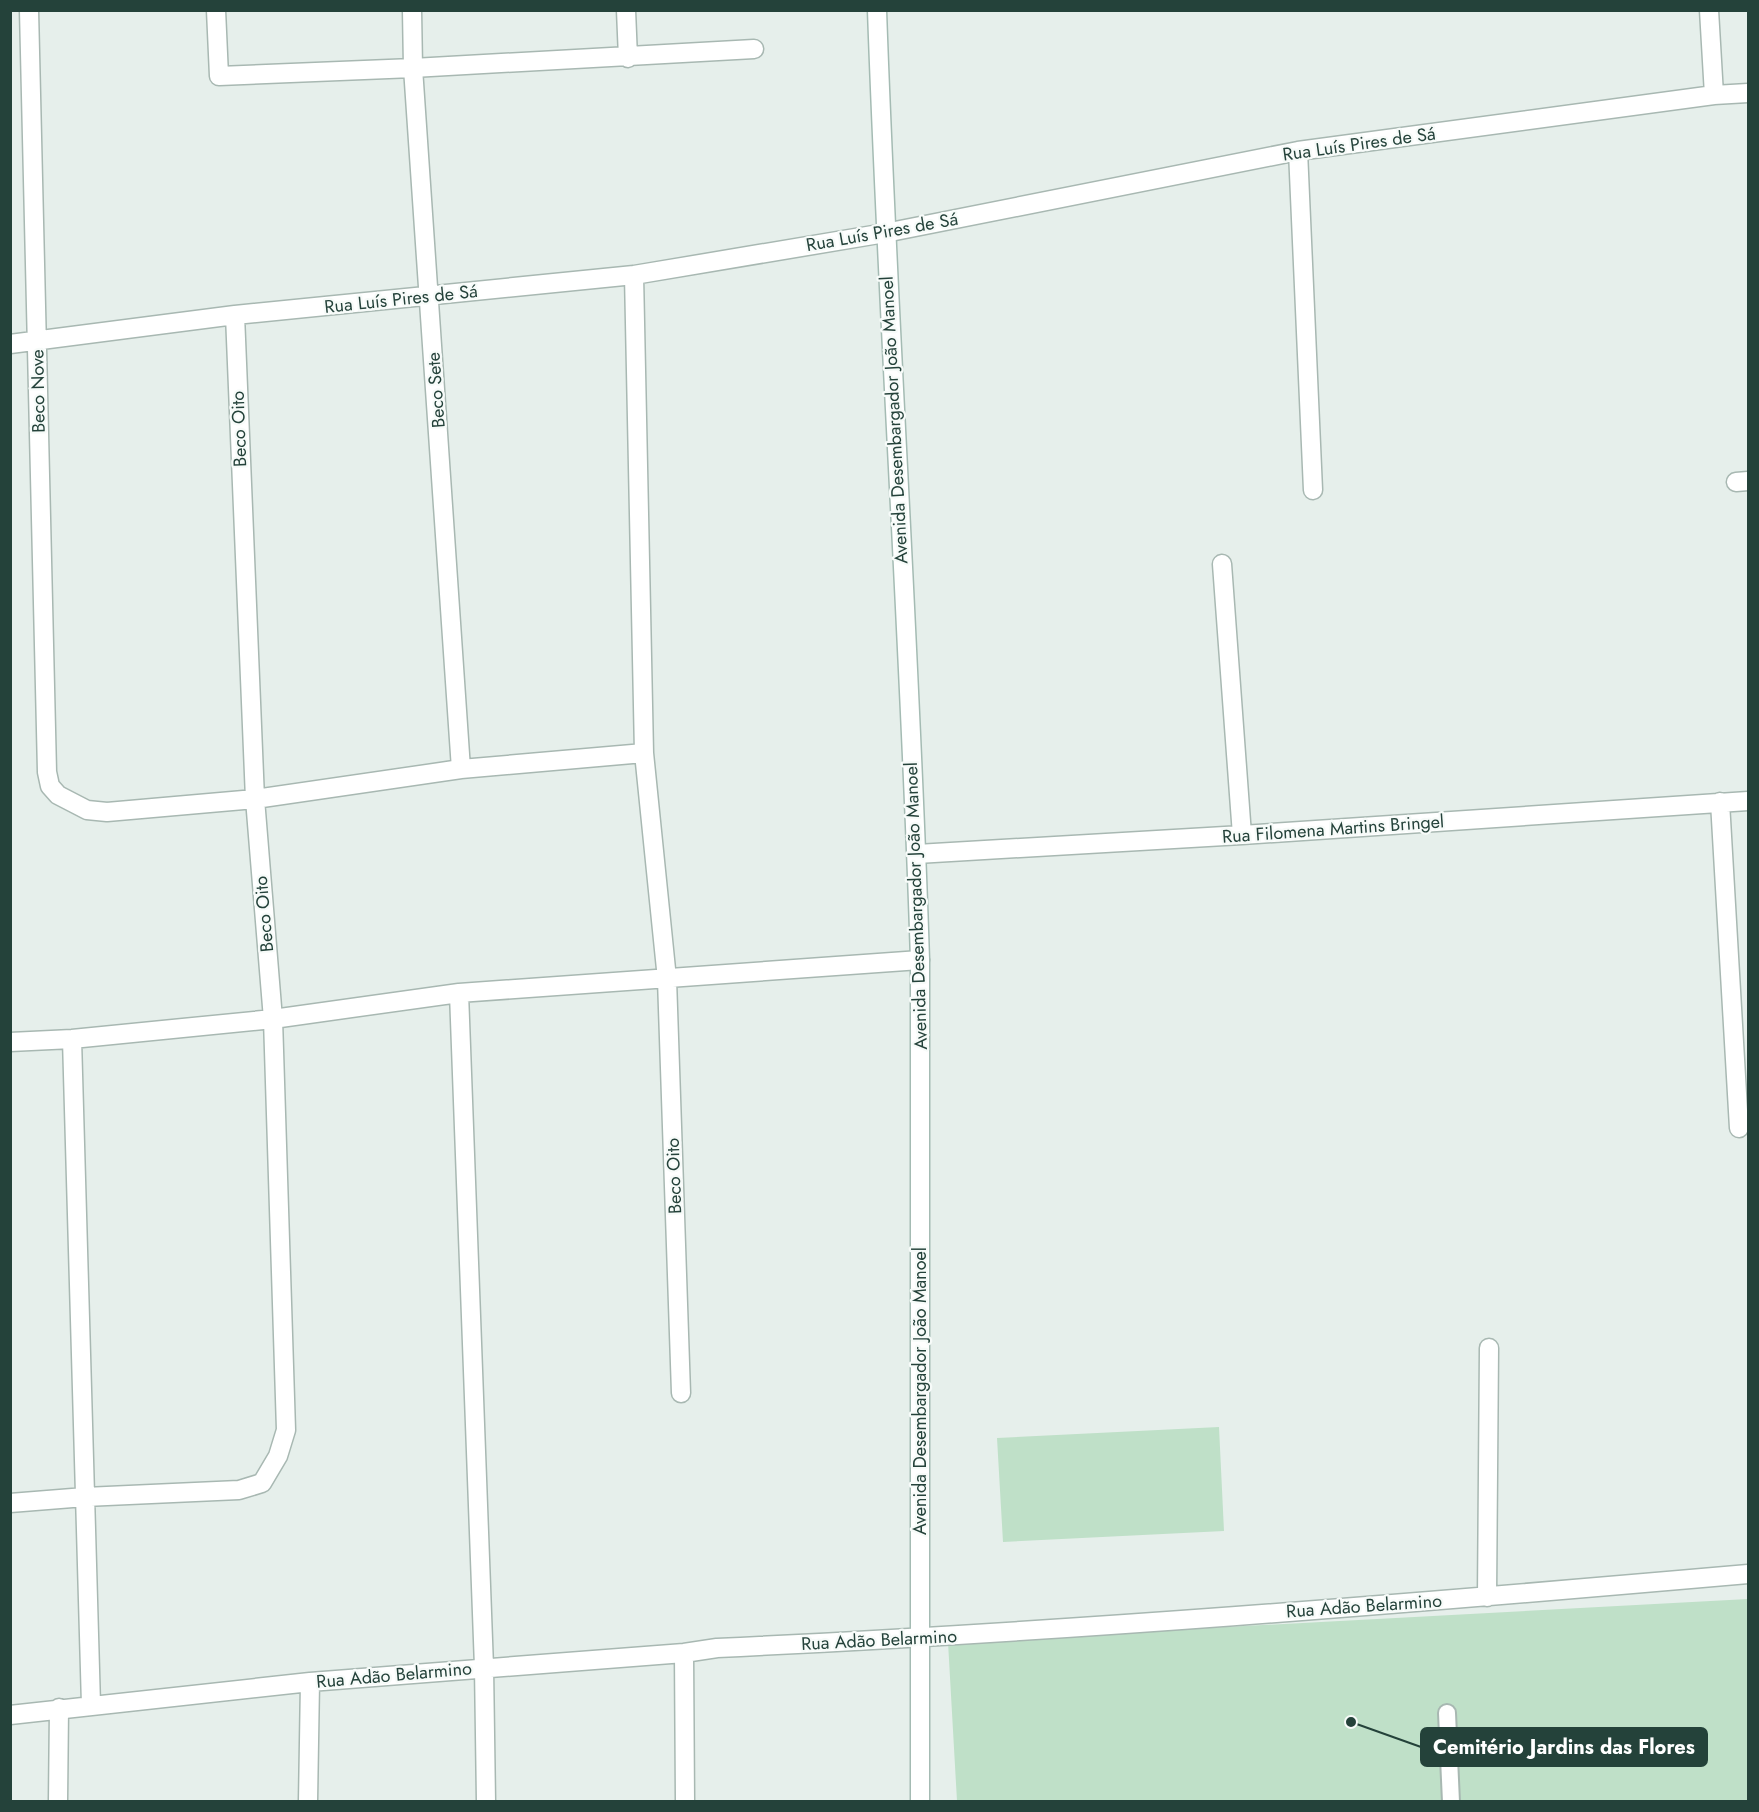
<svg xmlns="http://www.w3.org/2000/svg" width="1759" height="1812" font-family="Jost,sans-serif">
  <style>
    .green { fill: #bfe0c8 }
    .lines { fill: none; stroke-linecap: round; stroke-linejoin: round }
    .service-casing { stroke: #a8b8b2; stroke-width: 20 }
    .minor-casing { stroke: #a8b8b2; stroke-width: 21 }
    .secondary-casing { stroke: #a4bbb3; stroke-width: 21 }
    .service { stroke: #fff; stroke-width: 16 }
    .minor { stroke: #fff; stroke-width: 18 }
    .secondary { stroke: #fff; stroke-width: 18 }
    .labels { text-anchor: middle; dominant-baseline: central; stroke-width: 4.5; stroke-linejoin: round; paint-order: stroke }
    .street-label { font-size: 18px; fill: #24423a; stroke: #f7fbf9 }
    .leader { fill: none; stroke: #24423a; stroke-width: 2 }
    .callout-dot { fill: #24423a; stroke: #f7fbf9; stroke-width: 2 }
    .callout { fill: #24423a; stroke: #24423a; stroke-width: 2 }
    .callout-label { font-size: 20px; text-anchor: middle; font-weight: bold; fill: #fff }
  </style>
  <rect width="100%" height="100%" fill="#e6efeb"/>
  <path class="green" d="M1219 1427 1224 1531 1003 1542 997 1438Z
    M1748 1599V1801H957L948 1642Z"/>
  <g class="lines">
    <g class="service-casing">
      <path id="service" d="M1447 1713 1451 1802"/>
    </g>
    <g class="minor-casing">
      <path id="minor" d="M29 10 47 772 50 786 58 795 87 810 107 812 255 799 461 769 644 753
        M216 10 219 76 413 68 754 49
        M412 10 413 68 461 769
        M626 10 628 58
        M1709 10 1714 95
        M1298 151 1313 490
        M634 275 644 753 667 979 681 1393
        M10 344 235 315 634 275 885 233 1298 151 1714 95 1748 93
        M1736 482 1748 481
        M1222 564 1242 835
        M1720 802 1739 1128
        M917 854 1242 835 1748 801
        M459 993 484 1667 486 1802
        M72 1039 91 1705
        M10 1042 72 1039 273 1019 459 993 920 960
        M10 1503 85 1497 239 1490 262 1483 278 1456 286 1430 273 1019 255 799 235 315
        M1487 1597 1489 1348
        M684 1653 685 1802
        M10 1715 310 1682 684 1653 717 1648C1061 1632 1405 1604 1748 1574
        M58 1802 59 1708
        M308 1802 310 1682"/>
    </g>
    <g class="secondary-casing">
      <path id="secondary" d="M877 10C888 327 910 643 920 960V1802"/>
    </g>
    <use href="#service" class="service"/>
    <use href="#minor" class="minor"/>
    <use href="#secondary" class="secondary"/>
  </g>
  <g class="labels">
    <g class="street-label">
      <text transform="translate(1359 144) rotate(-8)">Rua Luís Pires de Sá</text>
      <text transform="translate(882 232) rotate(-10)">Rua Luís Pires de Sá</text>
      <text transform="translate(401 299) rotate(-6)">Rua Luís Pires de Sá</text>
      <text transform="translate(436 390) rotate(-94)">Beco Sete</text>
      <text transform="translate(38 391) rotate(-91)">Beco Nove</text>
      <text transform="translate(894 420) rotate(-93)">Avenida Desembargador João Manoel</text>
      <text transform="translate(239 429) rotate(-92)">Beco Oito</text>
      <text transform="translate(1333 829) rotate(-4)">Rua Filomena Martins Bringel</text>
      <text transform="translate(916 906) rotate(-92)">Avenida Desembargador João Manoel</text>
      <text transform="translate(264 914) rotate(-95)">Beco Oito</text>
      <text transform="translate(674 1176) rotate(-92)">Beco Oito</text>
      <text transform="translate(920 1391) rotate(-90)">Avenida Desembargador João Manoel</text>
      <text transform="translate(1364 1606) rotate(-4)">Rua Adão Belarmino</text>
      <text transform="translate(879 1640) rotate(-3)">Rua Adão Belarmino</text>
      <text transform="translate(394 1675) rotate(-5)">Rua Adão Belarmino</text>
    </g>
  </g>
  <path class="leader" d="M1351 1722L1421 1747"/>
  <circle class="callout-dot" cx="1351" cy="1722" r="6"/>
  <rect class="callout" x="1421" y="1728" width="286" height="38" rx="6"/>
  <g class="callout-label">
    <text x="1564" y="1754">Cemitério Jardins das Flores</text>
  </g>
  <rect width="1759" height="1812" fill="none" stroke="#24423a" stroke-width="24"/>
</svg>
